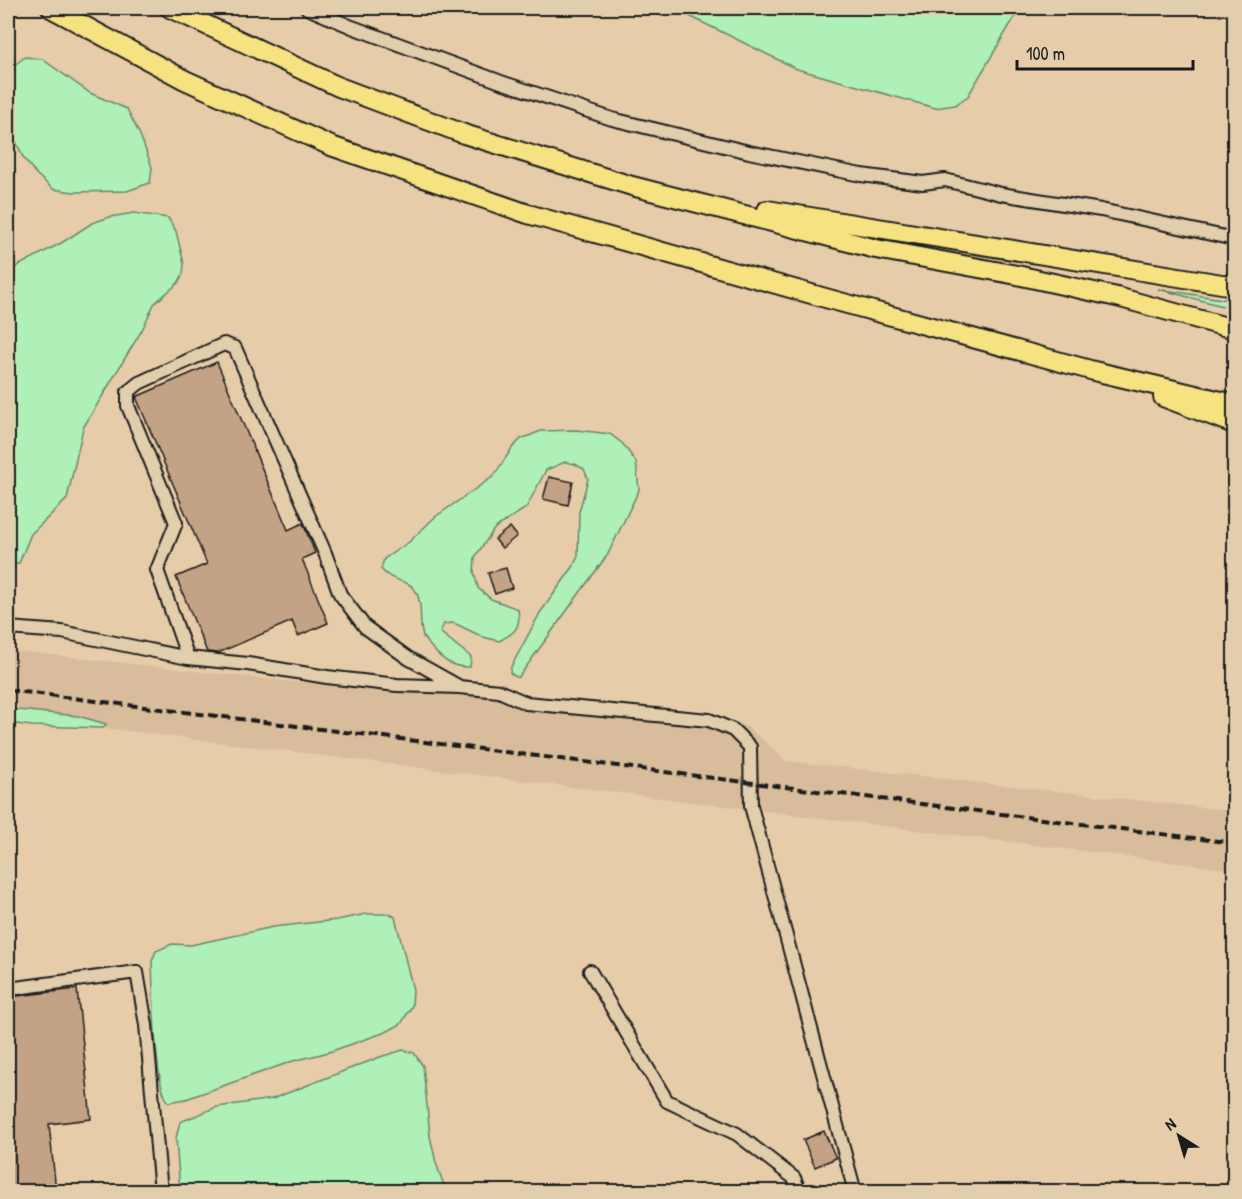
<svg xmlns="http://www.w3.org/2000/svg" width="1242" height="1199" font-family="'Patrick Hand',sans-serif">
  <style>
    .built { fill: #d8bc9b }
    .green { fill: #aff0b9; stroke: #66866a; stroke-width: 1.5 }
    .building { fill: #c4a285; stroke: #1c1c1c; stroke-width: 1.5 }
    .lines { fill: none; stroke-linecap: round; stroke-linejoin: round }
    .minor-casing { stroke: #1c1c1c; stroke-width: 16 }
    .highway-casing { stroke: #1c1c1c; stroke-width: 22 }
    .minor { stroke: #e2cdac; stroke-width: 12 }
    .highway { stroke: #f6e281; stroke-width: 18 }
    .rail { stroke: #1c1c1c; stroke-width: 4; stroke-dasharray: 9 4.5; stroke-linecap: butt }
  </style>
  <rect width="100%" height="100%" fill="#e7cca9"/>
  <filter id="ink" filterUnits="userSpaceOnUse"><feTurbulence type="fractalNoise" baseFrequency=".0167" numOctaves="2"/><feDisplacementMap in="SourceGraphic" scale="12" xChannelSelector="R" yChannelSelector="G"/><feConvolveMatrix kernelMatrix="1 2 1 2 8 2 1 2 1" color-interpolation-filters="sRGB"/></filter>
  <g filter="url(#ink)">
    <path class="built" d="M8 650 284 681 531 697 715 715 748 727 786 761 1234 811V870L8 716Z"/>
    <path class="green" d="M673 8H1020L968 96 955 105 935 108 797 69Z
      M25 57 42 59 90 93 127 109 140 135 152 167 150 183 127 191 73 192 53 189 36 174 23 157 9 126 8 70Z
      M134 213 168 218 176 231 184 264 183 274 178 283 154 304 142 330 83 428 67 499 31 534 19 563 8 565V271L63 242 92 223 110 217Z
      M1158 289 1234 301V309Z
      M576 430 610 434 623 444 636 462 639 490 608 554 518 678 510 673 511 667 540 613 573 567 578 556 579 512 588 479 584 469 575 464 565 462 546 470 526 508 495 528 475 557 474 572 478 588 491 599 518 609C521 628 515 633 499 641L483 637 454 623 444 624 440 632 471 657 470 667C453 668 442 660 431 647 429 644 424 640 423 636 418 622 424 604 415 590 408 579 392 583 381 569L384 559 409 542 435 517 494 476 512 448 521 439 541 431Z
      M8 709 78 716 106 724 103 728 32 726 8 723Z
      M8 763 16 784 14 800 8 806Z
      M366 914H390L395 917 413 990 412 1006 401 1024 386 1032 329 1052 293 1061 186 1099 169 1102C154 1091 153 985 152 961L156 951 172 944 191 945 273 927 337 920Z
      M403 1050 414 1053 423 1066 430 1136 436 1163 446 1191H180L176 1138 180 1122 217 1107 272 1099 380 1057Z"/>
    <path class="building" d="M217 362 288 530 303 523 315 553 302 559 328 623 298 636 292 621 218 653 207 652 176 577 207 564 136 397Z
      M549 477 573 482 568 505 543 499Z
      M510 527 517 536 502 548 495 539Z
      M506 568 512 588 495 594 488 573Z
      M77 989 91 1119 49 1124 56 1191H8V997Z
      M824 1131 836 1158 815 1167 803 1140Z"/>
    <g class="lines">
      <g class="minor-casing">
        <path id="minor" d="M307 8 352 27 501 82 612 119 749 152 861 175 923 183 945 180 1001 194 1101 210 1234 239
          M8 628 62 632 188 658 248 664 327 677 397 685 459 687 499 691 526 703 709 720 733 730 750 747 751 806 855 1192
          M188 658 157 570 176 523 128 406V392L139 383 224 344 235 348 325 553 340 594 365 627 408 658 458 686
          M590 971 667 1101 737 1134 794 1178 800 1192
          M8 989 137 972 146 1025 161 1192"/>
      </g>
      <g class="highway-casing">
        <path id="highway" d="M51 8 185 80 331 146 528 214 829 299 1094 371 1234 404
          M170 8 339 87 464 134 632 186 876 249 1017 275 1117 297 1234 329
          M767 210 1234 286
          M1163 397 1234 424"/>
      </g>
      <use href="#minor" class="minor"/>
      <use href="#highway" class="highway"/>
      <path class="rail" d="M8 690 1234 843"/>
    </g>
  </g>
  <rect width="1242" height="1199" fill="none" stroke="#e2cdac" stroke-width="30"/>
  <rect x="15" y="15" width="1212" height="1169" fill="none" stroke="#1c1c1c" stroke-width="2" filter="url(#ink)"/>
  <g transform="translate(1179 1136) rotate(323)" stroke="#e2cdac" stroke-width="4.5" paint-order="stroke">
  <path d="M0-4.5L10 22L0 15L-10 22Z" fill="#1c1c1c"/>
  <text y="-9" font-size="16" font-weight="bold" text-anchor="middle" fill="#1c1c1c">N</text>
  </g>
  <path d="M1017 60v9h176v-9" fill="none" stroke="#1c1c1c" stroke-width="3"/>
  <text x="1026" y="60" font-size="18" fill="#1c1c1c" stroke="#e2cdac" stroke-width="4.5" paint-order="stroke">100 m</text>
</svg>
